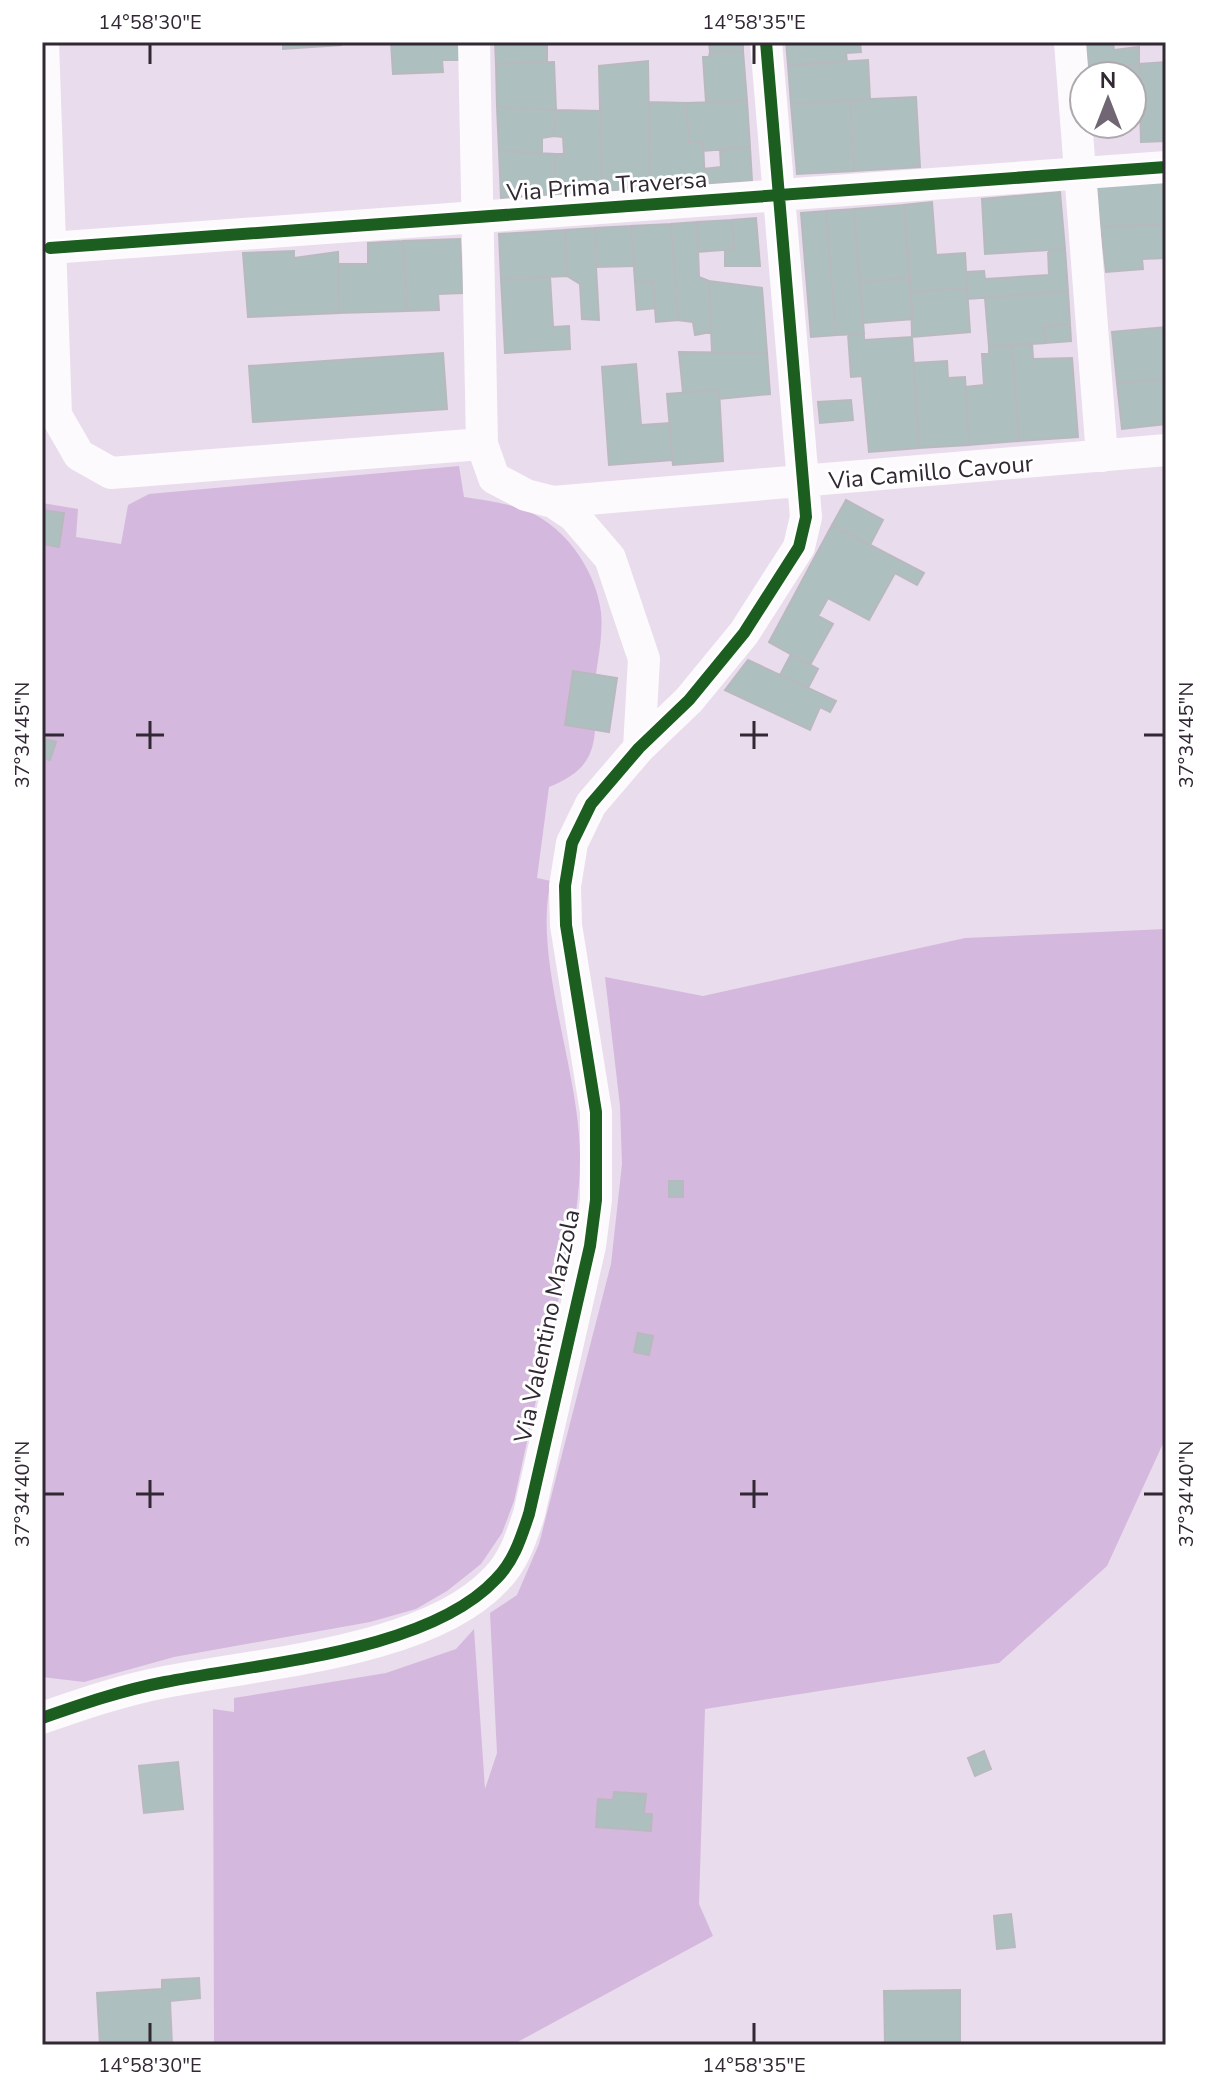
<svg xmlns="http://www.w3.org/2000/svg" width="1208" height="2087" font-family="'Nunito Sans',sans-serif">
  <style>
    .green { fill: #d5b8dd }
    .building { fill: #aebfbf; stroke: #b8b9be; stroke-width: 2 }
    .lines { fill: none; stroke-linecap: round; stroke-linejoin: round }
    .minor { stroke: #fcfafc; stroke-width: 32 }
    .cycleway-casing { stroke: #fff; stroke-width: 17 }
    .cycleway { stroke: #1b5e20; stroke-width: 12 }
    .ticks { fill: none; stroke: #312833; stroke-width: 3 }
    .labels { text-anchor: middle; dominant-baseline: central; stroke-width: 6; stroke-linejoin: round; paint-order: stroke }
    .street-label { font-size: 24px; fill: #312833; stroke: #fff }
    .neatline { fill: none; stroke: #312833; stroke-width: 3 }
    .ticks-label { font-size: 20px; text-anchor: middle; fill: #312833 }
  </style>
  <rect width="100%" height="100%" fill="#e9dced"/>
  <path class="green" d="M459 466 464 497C482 500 501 502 519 508 562 521 596 569 601 612 603 633 599 653 596 674L617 678 609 732 595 730C593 762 578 775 549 787L537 878 551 881C532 958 581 1074 580 1159 580 1211 567 1260 556 1310 542 1373 528 1437 514 1501L502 1533 481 1564 447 1591 416 1609 370 1622 174 1657 84 1682 42 1677V503L78 509 76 537 121 544 128 505 149 494Z
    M1166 929V1437L1107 1566 999 1663 705 1709 699 1904 713 1936 512 2045H214L213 1709 234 1712V1698L386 1673 456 1649 474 1629 485 1789 497 1753 490 1613 517 1595 539 1544 611 1264 622 1164 620 1106 605 977 703 996 965 938Z"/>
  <path class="building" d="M283 42H341V45L283 49Z
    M391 42H460L461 60H442L443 72 393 74Z
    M495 42H547V62L496 64Z
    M709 42H743V51L710 52Z
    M786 42H860L861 52 846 53 847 62 788 65Z
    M1086 42H1113L1114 50 1139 47V64L1089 68Z
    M743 51 747 101 706 102 703 57H709L710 52Z
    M868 60 870 99 791 104 788 65Z
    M648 61 650 188 602 191 599 66Z
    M554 62 556 110 497 107 496 64Z
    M1166 62V141L1141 142 1139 64Z
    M1139 64 1140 101H1132V76H1089V68Z
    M916 97 920 167 854 171 850 100Z
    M850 100 854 171 797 174 791 104Z
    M747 101 750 147 703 151V142H689L686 103Z
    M649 102 686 103 689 142H703L705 184 650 188Z
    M497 107 556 110 554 136 542 138V153L499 151Z
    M556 110 600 111 602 191 555 194V154H564L563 137 554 136Z
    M750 147 752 181 705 184 704 169 721 167 720 150Z
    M499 151 555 154V194L501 198Z
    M1166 182V224L1101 227 1097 187Z
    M1060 192 1065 249 985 254 982 199Z
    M932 202 936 255 965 253 967 288 911 292 904 205Z
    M904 205 909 278 860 282 854 209Z
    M854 209 864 334 836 335 826 211Z
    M826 211 836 335 811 337 801 213Z
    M756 218 760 266H725V250L734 249 732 220Z
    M732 220 734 249 698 252 697 222Z
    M697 222 699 277 709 281 711 332 695 335 693 322 678 320 671 224Z
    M671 224 678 320 656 322 653 281 635 282 631 226Z
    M1166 224V258L1142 259 1143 269 1106 272 1101 227Z
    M631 226 634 266 596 267 595 228Z
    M595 228 596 267 599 320 582 319 580 284 567 276 565 230Z
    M565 230 567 276 501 279 499 234Z
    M460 239 463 293 438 294 439 310 407 311 403 241Z
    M403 241 407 311 339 313V264H368V243Z
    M1065 249 1068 291 968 299 966 272 984 271 985 279 1049 275 1048 250Z
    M294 251V258L338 252 339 313 248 317 243 253Z
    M550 277 553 327 569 326 570 349 505 353 501 279Z
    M909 278 913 319 863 323 860 282Z
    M653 281 656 308 637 310 635 282Z
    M709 281 762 288 767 353 712 352Z
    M967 288 970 332 912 337 911 292Z
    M1068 291 1070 324 1044 326 1046 343 989 347 985 298Z
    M1070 324 1071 341 1046 343 1044 326Z
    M1166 327V379L1117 383 1112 332Z
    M848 334H864V340L912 337 919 448 869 452 862 376 851 377Z
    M1032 343 1033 359 1072 358 1078 437 1019 441 1012 345Z
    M1012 345 1019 441 969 445 966 387 984 385 982 354H989V347Z
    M679 352 767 353 770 394 719 399V390L683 393Z
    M443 353 447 409 253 422 249 366Z
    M947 361 948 378 965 377 969 445 919 448 914 363Z
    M636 364 641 425 670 423 672 460 609 465 602 367Z
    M1166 379V424L1122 429 1117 383Z
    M719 390 723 461 673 465 667 394Z
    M851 400 853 420 820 423 818 402Z
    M846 500 883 520 870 545 832 525Z
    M42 510 64 513 59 547 42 544Z
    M832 525 924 573 917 585 895 573 869 620 828 598 818 616 833 624 810 665 769 642Z
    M791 654 818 669 808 688 780 675Z
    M748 660 836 701 830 712 820 707 810 730 725 690Z
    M573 671 617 678 609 732 565 725Z
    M42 738 56 742 50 760 42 758Z
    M669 1181H683V1197H669Z
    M638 1333 653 1336 649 1355 634 1352Z
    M984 1751 991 1769 975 1776 968 1758Z
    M178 1762 183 1809 144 1813 139 1766Z
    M614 1792 646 1794 644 1814H652L651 1831 596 1827 598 1799 613 1800Z
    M1011 1914 1015 1947 997 1949 994 1916Z
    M199 1978 200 1998 170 2001 172 2045H100L97 1993 162 1989V1980Z
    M960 1990V2045H885L884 1991Z"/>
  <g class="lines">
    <path class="minor" d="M43 42 56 415 79 455 111 473 482 444
      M474 42 482 444 494 478 526 495 553 502 574 516 610 558 644 659 639 748
      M1070 42 1102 456
      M50 248 1166 167
      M553 502 1166 450
      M42 1718C82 1704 123 1690 165 1682 261 1663 428 1652 496 1579 514 1561 521 1538 529 1514L590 1246 596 1200V1112L566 925 565 886 572 843 591 804 639 748 689 700 744 633 799 547 806 517 766 42"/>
    <g class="cycleway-casing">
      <path id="cycleway" d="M50 248 1166 167
        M42 1718C82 1704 123 1690 165 1682 261 1663 428 1652 496 1579 514 1561 521 1538 529 1514L590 1246 596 1200V1112L566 925 565 886 572 843 591 804 639 748 689 700 744 633 799 547 806 517 766 42"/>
    </g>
    <use href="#cycleway" class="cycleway"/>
  </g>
  <path class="ticks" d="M150 44V64M754 44V64M150 721V749M754 721V749M44 735H64M136 735H164M740 735H768M1144 735H1164M150 1480V1508M754 1480V1508M44 1494H64M136 1494H164M740 1494H768M1144 1494H1164M150 2023V2043M754 2023V2043"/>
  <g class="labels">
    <g class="street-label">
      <text transform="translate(607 186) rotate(-4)">Via Prima Traversa</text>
      <text transform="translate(931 472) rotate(-5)">Via Camillo Cavour</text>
      <text transform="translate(547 1326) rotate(-78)">Via Valentino Mazzola</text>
    </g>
  </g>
  <rect width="1208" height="2087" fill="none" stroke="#ffffff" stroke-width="88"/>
  <g transform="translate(1108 100)"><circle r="38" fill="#ffffff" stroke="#ada9ad" stroke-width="2"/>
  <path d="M0-6L14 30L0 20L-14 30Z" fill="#716774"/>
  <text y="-12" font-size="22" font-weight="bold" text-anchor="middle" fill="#312833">N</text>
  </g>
  <rect x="44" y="44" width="1120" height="1999" class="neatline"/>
  <g class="ticks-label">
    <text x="150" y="29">14°58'30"E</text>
    <text x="754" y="29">14°58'35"E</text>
    <text transform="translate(22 735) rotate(-90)" y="7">37°34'45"N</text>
    <text transform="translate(1186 735) rotate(-90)" y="7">37°34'45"N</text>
    <text transform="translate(22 1494) rotate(-90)" y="7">37°34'40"N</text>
    <text transform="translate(1186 1494) rotate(-90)" y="7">37°34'40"N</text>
    <text x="150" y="2072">14°58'30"E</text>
    <text x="754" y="2072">14°58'35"E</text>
  </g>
</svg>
